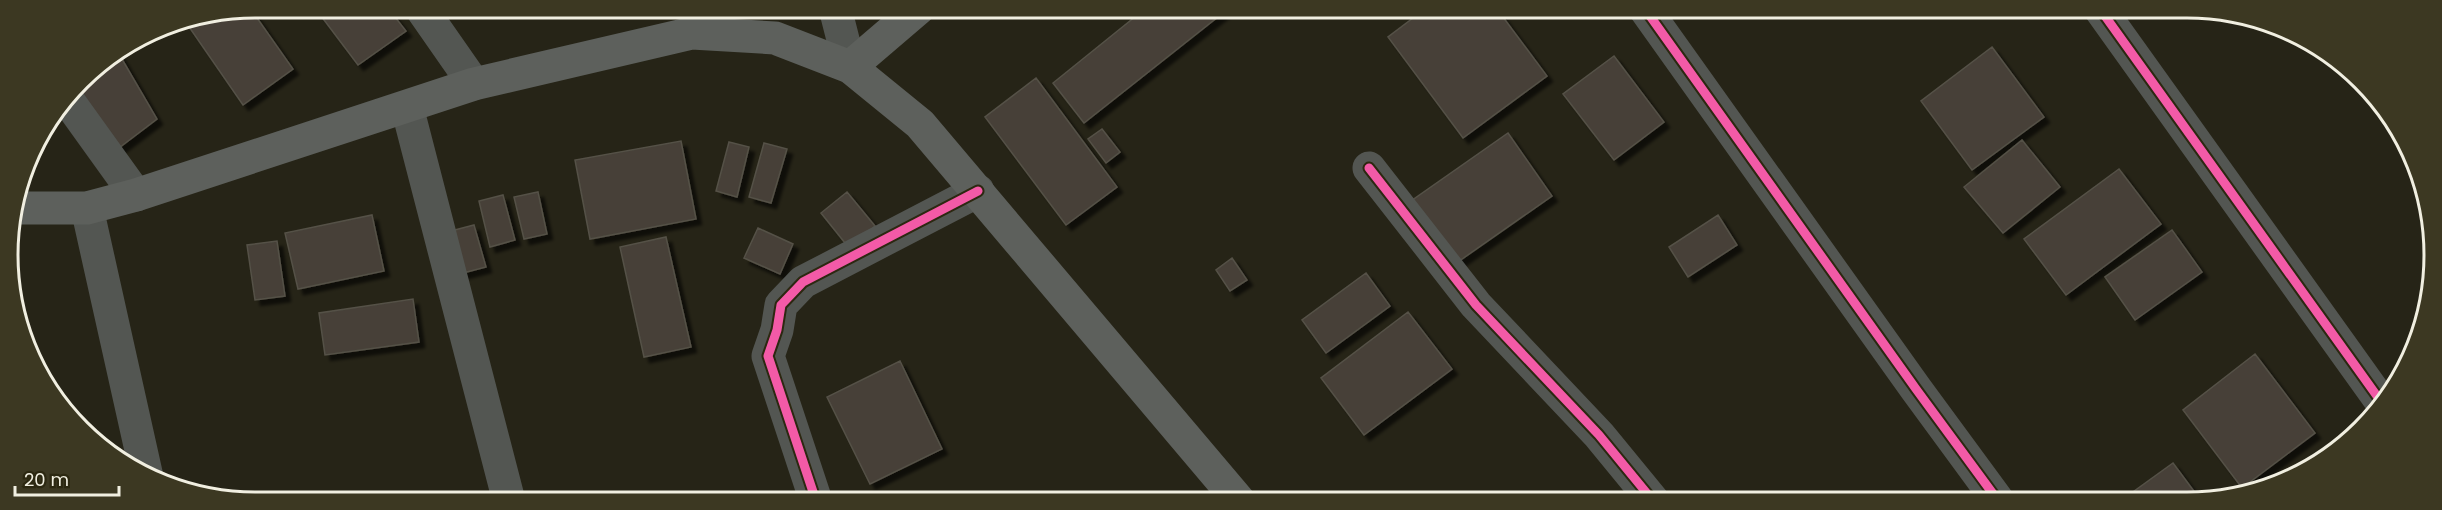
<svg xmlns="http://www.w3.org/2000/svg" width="2442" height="510" font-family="Poppins,sans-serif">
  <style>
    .building { fill: #464138; stroke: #555147; stroke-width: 1.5; filter: url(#shadow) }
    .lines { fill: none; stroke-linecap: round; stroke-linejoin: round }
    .street { stroke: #535652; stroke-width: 33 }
    .secondary { stroke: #5d605c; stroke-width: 33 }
    .cycleway-casing { stroke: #2c2811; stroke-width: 13 }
    .cycleway { stroke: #f35aa7; stroke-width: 9 }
    .rim { fill: none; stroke: #f1efe1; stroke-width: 3 }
  </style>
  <defs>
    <filter id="shadow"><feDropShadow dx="5.5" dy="5.5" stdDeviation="1.5" flood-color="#0009"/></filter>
  </defs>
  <rect width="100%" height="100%" fill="#262417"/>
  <path class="building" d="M250 8 293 69 243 105 185 21Z
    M315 8H388L406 31 358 65Z
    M1146 8 1228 9 1084 123 1053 83Z
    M1425 9H1497L1547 76 1463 138 1388 37Z
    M1992 47 2044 117 1972 170 1921 101Z
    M119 54 157 119 111 154 69 97 80 80Z
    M1614 56 1664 122 1614 160 1563 94Z
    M1036 78 1117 187 1066 225 985 117Z
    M1102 129 1120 152 1106 163 1088 139Z
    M1508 133 1552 196 1455 264 1411 201Z
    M2022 140 2060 187 2003 233 1964 187Z
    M681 141 696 219 590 239 575 160Z
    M729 142 749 147 737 197 716 191Z
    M764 143 787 149 771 203 749 197Z
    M2119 169 2161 224 2066 295 2024 239Z
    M538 192 547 234 524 239 514 197Z
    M847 192 875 226 849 248 821 213Z
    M503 195 515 240 490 247 479 201Z
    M372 215 384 271 298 289 285 233Z
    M1718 215 1737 245 1688 277 1669 247Z
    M474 225 486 267 459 274 447 232Z
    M758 228 793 244 780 274 744 258Z
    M2172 230 2202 272 2135 320 2105 277Z
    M666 237 691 347 644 357 620 247Z
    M277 241 285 296 255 300 247 245Z
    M1232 258 1247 280 1230 291 1216 270Z
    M1366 273 1390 306 1326 353 1302 320Z
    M413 299 419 342 325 355 319 313Z
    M1408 312 1452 369 1364 435 1321 378Z
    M2255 354 2315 433 2242 488 2183 410Z
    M900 361 942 449 870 484 827 397Z
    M2173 463 2202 502H2119Z"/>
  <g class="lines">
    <path class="street" d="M421 8 474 84
      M835 8 850 67
      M1645 9 1916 389 1999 502
      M2100 9 2382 403
      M67 99 136 195
      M407 107 509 501
      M1369 168 1476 305 1599 435 1654 502
      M87 208 147 477
      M816 501 768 356 777 330 781 305 803 282 978 191"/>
    <path class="secondary" d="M850 67 919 8
      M15 208H87L136 195 474 84 692 33 775 38 850 67 920 124 1239 501"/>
    <g class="cycleway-casing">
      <path id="cycleway" d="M1645 9 1916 389 1999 502
        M2100 9 2382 403
        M1369 168 1476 305 1599 435 1654 502
        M816 501 768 356 777 330 781 305 803 282 978 191"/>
    </g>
    <use href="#cycleway" class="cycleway"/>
  </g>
  <path d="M0 0H2442V510H0ZM255 18H2187A237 237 0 0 1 2424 255V255A237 237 0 0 1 2187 492H255A237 237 0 0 1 18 255V255A237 237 0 0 1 255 18Z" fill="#3c3822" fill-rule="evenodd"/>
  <path class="rim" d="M255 18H2187A237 237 0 0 1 2424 255V255A237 237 0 0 1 2187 492H255A237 237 0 0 1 18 255V255A237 237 0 0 1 255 18Z"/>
  <path d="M15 486v9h104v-9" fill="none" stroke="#f1efe1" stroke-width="3"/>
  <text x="24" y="486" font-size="18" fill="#f1efe1" stroke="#2c2811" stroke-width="4.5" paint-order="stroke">20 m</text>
</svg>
